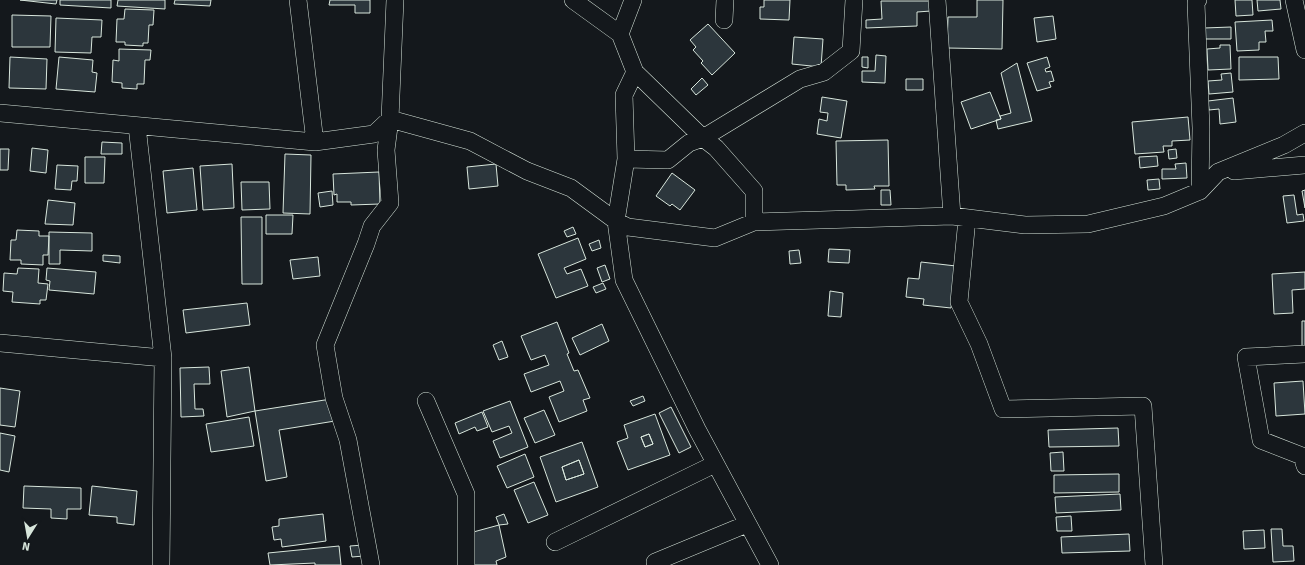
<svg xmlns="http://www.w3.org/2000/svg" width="1305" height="565" font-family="Signika,sans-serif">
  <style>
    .building { fill: #2c363c; stroke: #d8e6dc; fill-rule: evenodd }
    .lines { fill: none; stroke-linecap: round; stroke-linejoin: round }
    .minor-casing { stroke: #d8e6dc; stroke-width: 18 }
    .minor { stroke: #14181c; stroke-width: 17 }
  </style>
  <rect width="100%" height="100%" fill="#14181c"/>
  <path class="building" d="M20 0H57L56 4Z
    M60 0H111V8L60 5Z
    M118 0H165V9L117 6Z
    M175 0H211L210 6 174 4Z
    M330 0H370V13H355V5H329Z
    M764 0H790L789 20 760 19V7H764Z
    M977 0H1003L1002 49 947 48 948 17H977Z
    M1235 0H1252L1253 15 1236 16Z
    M1257 0H1280L1281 9 1258 11Z
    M881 1H930L931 11 917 12V26L866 28V20L882 19Z
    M125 9 154 10 153 25H149L148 43H143V46L125 45V42H116L117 19H124Z
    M12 15 51 16 50 47H12Z
    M1053 16 1056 39 1037 42 1034 18Z
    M56 18 102 20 101 37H92L91 53 55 52Z
    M1272 20 1273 31H1265L1266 42H1259V50L1237 51 1235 22Z
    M708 24 735 53 712 75 701 63 703 61 693 50 696 47 690 40Z
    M1231 27V39H1204V28Z
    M794 37 823 39 821 67 792 64Z
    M1220 45H1230L1231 69 1208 70 1207 49 1220 48Z
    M119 49 151 50 150 60H145L144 84H137V89L122 88V83L112 82 113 60 119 61Z
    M876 55 886 56 885 83 862 82V71H875Z
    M10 57 47 59 46 89 9 88Z
    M59 57 93 60 92 72 97 73 95 92 56 89Z
    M862 57H868V68L862 67Z
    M1047 57 1050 67 1045 69 1046 72 1051 71 1054 81 1049 82 1051 87 1037 91 1027 63Z
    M1239 57H1278L1279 79 1239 80Z
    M1017 63 1032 121 998 129 996 120 1001 119 1000 116 1011 113 1001 73Z
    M1231 73 1233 92 1209 94 1208 81 1222 80 1221 74Z
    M702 78 708 85 696 95 691 89Z
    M906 79H923V90H906Z
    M990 92 1001 119 971 129 961 102Z
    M822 97 847 101 841 138 817 134 819 119 827 121 828 113 820 112Z
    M1233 98 1236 122 1220 124 1219 109 1209 110 1208 101Z
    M1188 117 1190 140 1172 141V146H1163L1164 152 1135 154 1132 122Z
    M888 140 889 186H874L875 189 846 190V185H837L836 141Z
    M102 142 122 143V154H101Z
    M32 148 48 150 46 173 30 171Z
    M0 149H9L8 170H0Z
    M1176 149 1177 158 1169 159 1168 150Z
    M285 154 311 155 310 214 283 213Z
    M1157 156 1158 166 1140 168 1139 157Z
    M85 157H105L104 183H85Z
    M1186 163 1187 178 1162 179V169H1176L1175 164Z
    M232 164 234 208 203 210 200 166Z
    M496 164 498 186 469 189 467 167Z
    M57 165 78 166 77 181H72L71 190 55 189Z
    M193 168 197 210 167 213 163 171Z
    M379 172 380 204 351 205V202H337V194L334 195 333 174Z
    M672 173 695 190 680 210 672 204 670 206 656 196Z
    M1159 179 1160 189 1148 190 1147 180Z
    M241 182H269L270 209 242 210Z
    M881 190H890L891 205H881Z
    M1305 190V208L1302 191Z
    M332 191 333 205 320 207 318 193Z
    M1294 195 1297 215 1303 214 1304 221 1287 223 1283 196Z
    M48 200 75 203 73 225 45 224Z
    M266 215H293L292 234H266Z
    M241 217H262V284H242Z
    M573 227 576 234 567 237 564 231Z
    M17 230 39 231V236H49L48 255H43V265L21 264V260H10L11 240H16Z
    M49 232 92 233V251L60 250V264H49Z
    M578 238 586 259 564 268 567 274 581 269 588 286 556 298 538 254Z
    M599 240 601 248 592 251 589 244Z
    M829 249 850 250 849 263 828 262Z
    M799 250 801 263 790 264 789 251Z
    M103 255 120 256V263L103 261Z
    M318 257 320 276 293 279 290 260Z
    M921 262 956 266 951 308 923 305 924 299 906 297 908 278 919 279Z
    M605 265 610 279 602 282 597 268Z
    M18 268 39 269 38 283 48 284 46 300H40V304L12 302 13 292 3 291 4 273 17 274Z
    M47 268 96 272 94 294 49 290 50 281 46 280Z
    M1305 272V289L1292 290 1293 313 1274 314 1272 274Z
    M603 283 606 289 596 293 593 287Z
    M830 291 843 293 841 317 828 316Z
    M247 303 250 325 186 333 183 310Z
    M1302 321H1305V346L1302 347Z
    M557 322 569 353 567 354 574 371 578 370 590 398 583 400 587 411 559 422 549 397 564 391 560 381 531 392 524 374 549 365 545 355 531 360 521 336Z
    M602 324 609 341 580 355 572 338Z
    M502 341 508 357 499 360 493 345Z
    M209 367 210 384H194L195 409H203L204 416 181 417 180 368Z
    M249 367 255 411 227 417 221 371Z
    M1303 381 1305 414 1276 416 1274 383Z
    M0 388 20 391 15 427 0 425Z
    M643 396 645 401 633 406 630 401Z
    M331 399 335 421 279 430 287 477 266 481 255 411Z
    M510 401 528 447 500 458 493 441 512 433 509 426 492 432 483 411Z
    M671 407 691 447 679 453 659 413Z
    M544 410 555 435 535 443 524 418Z
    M482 412 488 427 477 431 475 427 459 434 455 423Z
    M655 414 670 455 628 470 617 442 628 438 624 425ZM649 434 653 444 645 447 641 437Z
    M249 417 254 446 211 452 206 424Z
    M1118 428 1119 446 1049 447 1048 430Z
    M0 433 15 436 9 472 0 470Z
    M649 434 653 444 645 447 641 437Z
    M582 442 598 487 556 502 540 457ZM579 460 584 474 566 480 562 467Z
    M1063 452 1064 471H1051L1050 453Z
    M525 454 534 477 507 488 497 466Z
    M579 460 584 474 566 480 562 467Z
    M1119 474V492L1054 493V475Z
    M534 482 548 515 528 523 514 490Z
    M24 486 81 488V509H67V519L51 518V509L23 508Z
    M92 486 137 491 134 525 117 523V517L89 515Z
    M1120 494 1121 510 1056 513 1055 497Z
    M323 514 326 541 282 547 281 539 274 540 272 527 279 526V519Z
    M504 514 508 524 499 525 496 517Z
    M1071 516 1072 531H1057L1056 517Z
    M499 525 506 557 496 561 497 565H466V534Z
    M1271 529H1282L1283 546H1293L1294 561 1273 562Z
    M1264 530 1265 548 1244 549 1243 531Z
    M1129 534 1130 551 1062 553 1061 537Z
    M363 545 364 556 352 557 350 546Z
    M339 546 341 565H315V563L270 565 268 553Z"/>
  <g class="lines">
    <g class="minor-casing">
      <path id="minor" d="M298 0 315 142
        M573 0 620 34 635 72 703 138 800 79 824 72 851 51 854 0
        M937 0 952 216
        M1198 0 1196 3 1201 128 1200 191
        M1294 0 1305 50
        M724 20 725 0
        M620 34 633 0
        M635 72 624 95 626 159 616 221 624 280 697 429 770 565
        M0 113 315 142 374 134 390 119 470 141 527 171 571 188 616 221 628 227 715 238 754 222 952 216 1025 225 1088 224 1164 206 1200 191 1218 172 1284 145 1305 133
        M137 126 163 358 161 565
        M626 159 668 160 689 143 703 138 716 148 754 191V222
        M1234 171 1305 165
        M967 219 959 302 979 344 1003 409 1143 406 1154 565
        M0 343 163 358
        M1305 354 1246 357 1261 440 1302 456 1305 466
        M426 401 466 494V565
        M555 542 715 464
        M655 562 747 524
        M371 565 348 440 334 398 325 345 366 244 372 226 390 203 386 150 390 119 395 0"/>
    </g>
    <use href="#minor" class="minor"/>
  </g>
  <g transform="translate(28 537) rotate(191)" stroke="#14181c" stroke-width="3" paint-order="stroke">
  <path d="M0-3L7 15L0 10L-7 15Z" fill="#d8e6dc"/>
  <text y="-6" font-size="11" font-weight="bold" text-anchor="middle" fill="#d8e6dc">N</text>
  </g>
</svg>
